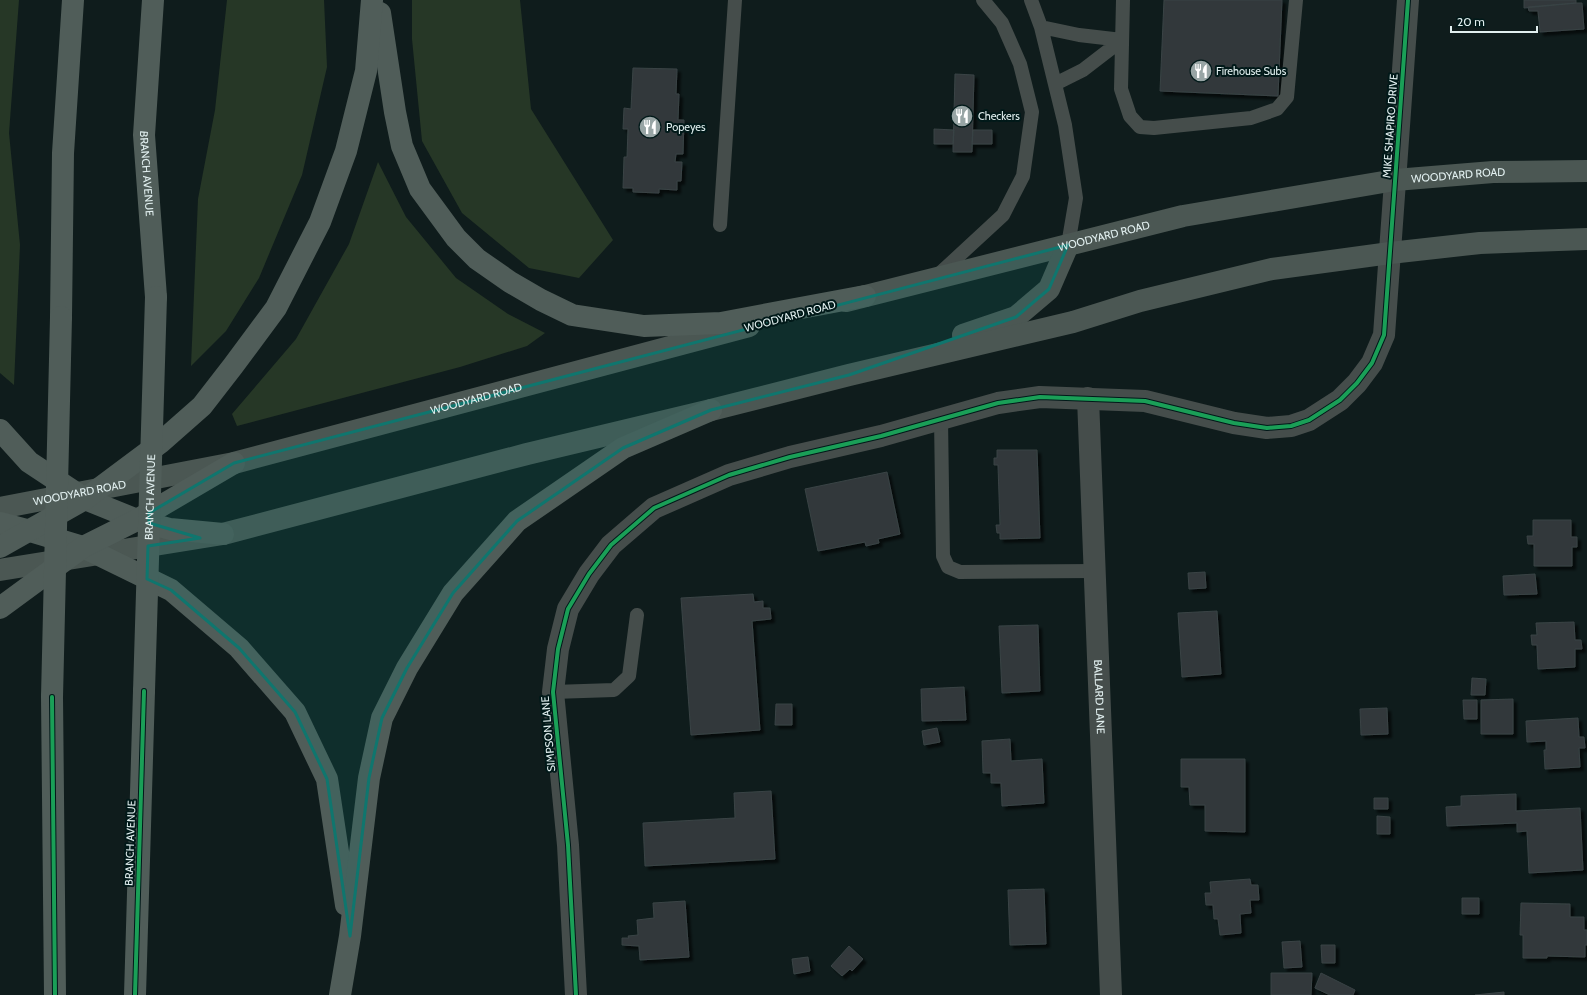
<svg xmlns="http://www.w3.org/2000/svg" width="1587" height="995" font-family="Cabin,sans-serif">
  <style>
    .green { fill: #263726 }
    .building { fill: #30393b; stroke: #3a4345; filter: url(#shadow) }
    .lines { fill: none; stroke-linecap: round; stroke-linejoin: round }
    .lane { stroke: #454d4b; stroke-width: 14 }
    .street { stroke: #454d4b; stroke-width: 22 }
    .primary { stroke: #4b5753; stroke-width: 22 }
    .highway { stroke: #505d59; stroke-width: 22 }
    .highway-bridge { stroke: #505d59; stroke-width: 22 }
    .cycleway-casing { stroke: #011919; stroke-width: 6 }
    .cycleway { stroke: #1a9f57; stroke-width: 4 }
    .marked { fill: #0f766e; fill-opacity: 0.2; stroke: #0f766e; stroke-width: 3; stroke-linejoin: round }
    .labels { text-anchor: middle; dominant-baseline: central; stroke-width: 4; stroke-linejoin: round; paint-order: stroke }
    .poi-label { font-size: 11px; fill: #e1efef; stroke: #011919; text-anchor: start }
    .street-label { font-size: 11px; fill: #e1efef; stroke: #011919 }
  </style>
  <defs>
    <filter id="shadow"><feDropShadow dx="3.5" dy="3.5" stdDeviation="1" flood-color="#0009"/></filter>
  </defs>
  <rect width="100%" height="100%" fill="#0f1c1c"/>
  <path class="green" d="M0 0H19L9 133 20 245 14 385 0 373Z
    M227 0H324L327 67 302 175 259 278 226 331 191 366 198 199 215 110Z
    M412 0H520L531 109 613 240 579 278 529 268 462 213 422 141 412 39Z
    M378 162 406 217 456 278 508 314 545 333 527 346 460 367 237 426 232 414 296 339 349 244Z"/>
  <path class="building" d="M1164 0H1282L1278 96 1160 91Z
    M1524 0H1576V3L1524 8Z
    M1576 3H1582L1584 29 1540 32 1538 11H1529L1528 7Z
    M633 68 677 69 676 94H679L678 120H684L683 154H676L675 162H682L681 181H677V190L659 189V193L633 192V188H623L624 157H627L628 129H623L624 108 631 109Z
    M955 74 974 75 972 152H953Z
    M934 129 954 130 953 144H934Z
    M973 130H992V144H972Z
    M997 450H1037L1040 538 1000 539V533H997L996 525H1000L998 465H994V458H997Z
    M887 472 900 534 878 539 879 543 866 546 865 542 818 551 805 489Z
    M1533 520H1571V537H1577V547H1572V566H1534V544H1528L1527 536H1533Z
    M1205 572 1206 588 1189 589 1188 573Z
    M1535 574 1537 594 1504 595 1503 576Z
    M753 594 754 602 763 601V608H770L771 619 752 621 760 730 691 735 681 598Z
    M1217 611 1221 674 1182 677 1178 613Z
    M1574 622 1575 640H1581L1582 649H1575V667L1538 669 1537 645H1532L1531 635H1537L1536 623Z
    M1038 625 1040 691 1002 693 999 626Z
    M1472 678 1486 679 1485 695H1471Z
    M964 687 966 720 922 721 921 689Z
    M1513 699V734H1481V700Z
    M1463 700H1477V719H1464Z
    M776 704H792V725H775Z
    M1387 708 1388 734 1361 735 1360 709Z
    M1578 718 1579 737H1584L1585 748H1579L1580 767 1545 769 1544 750H1546V741L1527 742 1526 721Z
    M937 728 940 742 924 745 922 731Z
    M1010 739 1011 761 1042 759 1044 803 1002 806 1001 783H991V773H983L982 741Z
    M1181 759H1245V832L1205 831V805H1190L1189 787H1181Z
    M771 791 775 859 645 866 643 823 735 818 734 793Z
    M1516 794V811L1580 808 1583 870 1529 873 1527 831 1517 832V823L1447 826 1446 807 1461 806V796Z
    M1374 798H1388V809H1374Z
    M1377 816 1390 817V834H1377Z
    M1250 879 1251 885H1258L1259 900H1250L1251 913 1240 914 1241 933 1220 935 1218 919H1214L1213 905H1206L1205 893H1211L1210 882Z
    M1044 889 1046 944 1010 945 1008 890Z
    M1462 898H1479V914H1462Z
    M685 901 689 957 640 960 639 946 622 945V938H629L628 936 638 935 637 920 654 918 653 903Z
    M1521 903 1570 904V917H1584V930H1587V945H1585V957L1547 956V958H1523V935H1520Z
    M1300 941 1302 967 1284 968 1282 942Z
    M1321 945H1335V963H1322Z
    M849 946 863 959 852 971 850 969 842 976 831 966Z
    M808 957 810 971 794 974 792 959Z
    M1271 973H1312L1311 995H1271Z
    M1321 973 1355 990 1353 995H1330L1315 988Z
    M1504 992V995H1475Z"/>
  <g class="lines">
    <path class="lane" d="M1031 0 1041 27 1065 125 1076 198 1068 245
      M1123 0 1121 89 1130 116 1140 127 1154 128 1251 118 1277 109 1287 97 1296 0
      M1041 27 1079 35 1122 40
      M1055 84 1083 70 1122 40
      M720 225 735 0
      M937 276 1003 215 1023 176 1032 112 1020 64 1002 23 983 0
      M941 419 943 556 948 567 960 572 1095 571
      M553 692 614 690 629 676 637 615"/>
    <g class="street">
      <path id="s1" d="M1088 398 1111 995"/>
      <path d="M576 995 568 845 553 692 558 649 568 609 589 574 611 545 654 508 729 475 790 457 881 436 998 403 1040 397 1145 401 1234 423 1267 428 1291 426 1309 420 1340 400 1357 383 1372 363 1384 335 1408 0"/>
    </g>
    <g class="primary">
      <path id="s2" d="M846 301 1183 216 1395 180 1493 172 1587 171"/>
      <path d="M963 335 1016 317 1049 289 1068 245"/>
      <path id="s3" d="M0 508 234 463 749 326"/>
      <path d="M0 570 223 534 527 454 711 410 849 375 1073 322 1140 301 1272 269 1390 253 1480 243 1587 239"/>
    </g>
    <g class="highway">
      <path id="s4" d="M153 0 144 135 156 297"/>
      <path d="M380 13 395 112 402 146 420 189 456 238 477 259 510 282 541 300 572 315 644 326 721 323 865 296"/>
      <path d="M61 317 63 153 73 0"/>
      <path d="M0 430 29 462 85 499 137 520 170 529 223 534"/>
      <path d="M0 523 30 531 83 547 171 590 239 648 295 712 327 779 346 905"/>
      <path d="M0 547 85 499 160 443 202 406 233 366 276 308 320 222 346 151 366 71 372 0"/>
      <path d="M0 608 83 547 137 520 234 463"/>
      <path d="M52 697 55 995"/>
      <path d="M135 995 144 691"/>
      <path d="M340 995 350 936 369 778 382 718 407 668 453 593 517 521 623 448 711 410"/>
    </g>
    <g class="highway-bridge">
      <path id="s5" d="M144 691 156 297"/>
      <path d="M52 697 61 317"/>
    </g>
    <g class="cycleway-casing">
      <path id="cycleway" d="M52 697 55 995
        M135 995 144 691
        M576 995 568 845 553 692 558 649 568 609 589 574 611 545 654 508 729 475 790 457 881 436 998 403 1040 397 1145 401 1234 423 1267 428 1291 426 1309 420 1340 400 1357 383 1372 363 1384 335 1408 0"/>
    </g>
    <use href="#cycleway" class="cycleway"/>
  </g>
  <path class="marked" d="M1068 245 1049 289 1016 317 849 375 711 410 623 448 517 521 453 593 407 668 382 718 369 778 350 936 327 779 295 712 239 648 171 590 147 579 148 546 200 538 149 523V513L234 463Z"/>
  <defs>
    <g id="restaurant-disc" transform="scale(1.15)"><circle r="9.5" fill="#98a5a5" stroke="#011919"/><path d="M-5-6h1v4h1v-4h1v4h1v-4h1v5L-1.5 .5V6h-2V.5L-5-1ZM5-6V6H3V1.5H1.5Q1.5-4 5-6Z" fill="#fff"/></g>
  </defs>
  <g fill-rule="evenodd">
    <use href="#restaurant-disc" x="1201" y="71"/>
    <use href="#restaurant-disc" x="962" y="116"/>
    <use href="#restaurant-disc" x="650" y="127"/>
  </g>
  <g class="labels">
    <g class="poi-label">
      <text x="1216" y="71">Firehouse Subs</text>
      <text x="978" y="116">Checkers</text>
      <text x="666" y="127">Popeyes</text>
    </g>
    <g class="street-label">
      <text transform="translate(1390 126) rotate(-86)">MIKE SHAPIRO DRIVE</text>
      <text stroke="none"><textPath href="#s4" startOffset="174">BRANCH AVENUE</textPath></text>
      <text stroke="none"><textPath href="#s2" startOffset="626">WOODYARD ROAD</textPath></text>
      <text stroke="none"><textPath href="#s2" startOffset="266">WOODYARD ROAD</textPath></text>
      <text transform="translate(790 316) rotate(-15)">WOODYARD ROAD</text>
      <text stroke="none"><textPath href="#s3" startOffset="489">WOODYARD ROAD</textPath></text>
      <text stroke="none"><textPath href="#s3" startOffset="81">WOODYARD ROAD</textPath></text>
      <text stroke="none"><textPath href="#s5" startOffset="194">BRANCH AVENUE</textPath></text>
      <text stroke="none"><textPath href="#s1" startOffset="299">BALLARD LANE</textPath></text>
      <text transform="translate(548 734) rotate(-95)">SIMPSON LANE</text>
      <text transform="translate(130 843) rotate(-88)">BRANCH AVENUE</text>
    </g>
  </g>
  <path d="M1451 26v6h86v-6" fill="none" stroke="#e1efef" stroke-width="2"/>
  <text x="1457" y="26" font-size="12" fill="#e1efef" stroke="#011919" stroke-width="3" paint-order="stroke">20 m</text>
</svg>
